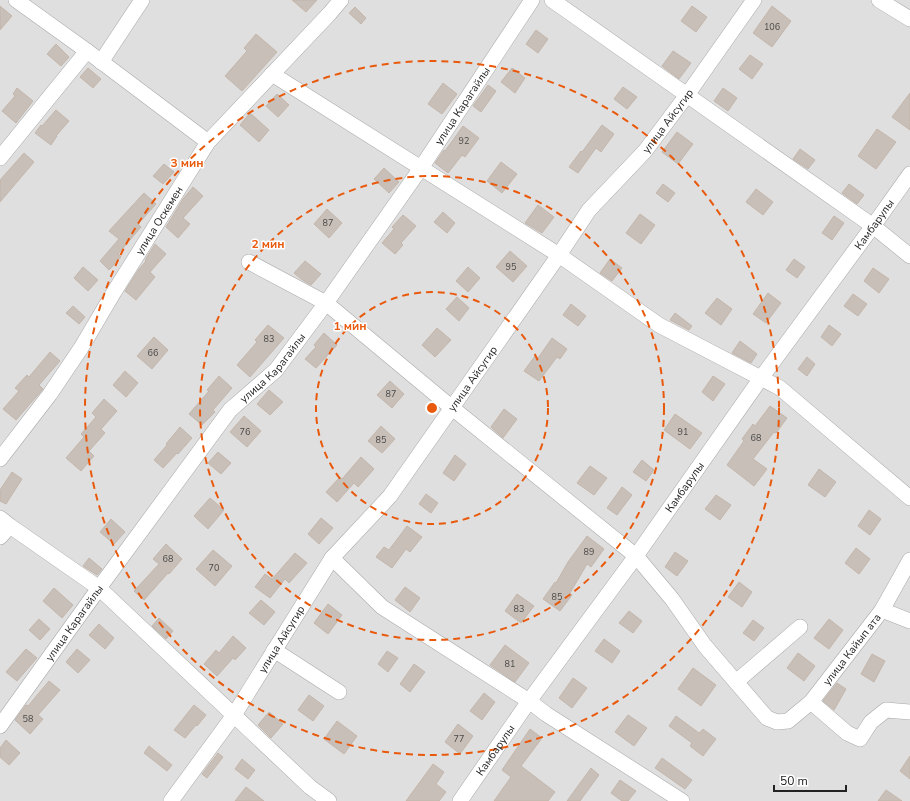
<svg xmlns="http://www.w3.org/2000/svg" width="910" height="801" font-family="'Nunito Sans',sans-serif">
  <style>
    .residential { fill: #e0dfdf }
    .building { fill: #c7bfb8; stroke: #c4b6ab }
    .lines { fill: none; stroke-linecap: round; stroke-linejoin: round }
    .minor-casing { stroke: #a9a9a9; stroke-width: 16 }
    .minor { stroke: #fff; stroke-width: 15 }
    .ring { fill: none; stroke: #e8590c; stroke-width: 2; stroke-dasharray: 7 5 }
    .labels { text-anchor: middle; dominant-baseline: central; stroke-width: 3; stroke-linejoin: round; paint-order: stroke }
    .number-label { font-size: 9px; fill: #4b4948 }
    .street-label { font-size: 11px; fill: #222; stroke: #fff }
    .centre { fill: #e8590c; stroke: #fff; stroke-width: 2 }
    .ring-label { font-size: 12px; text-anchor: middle; font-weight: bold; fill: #e8590c; stroke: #fff; stroke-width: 3; stroke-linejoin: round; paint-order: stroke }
  </style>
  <rect width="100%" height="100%" fill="#f2efe9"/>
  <path class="residential" d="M0 0H910V801H0Z"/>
  <path class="building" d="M292 0H317L306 12Z
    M0 6 12 16 0 30Z
    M692 6 707 17 696 32 681 21Z
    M772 6 791 21 772 47 753 33Z
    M355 7 366 18 361 24 349 13Z
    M536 30 548 39 538 53 526 44Z
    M256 34 277 52 242 91 225 76 247 51 244 48Z
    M56 44 69 57 61 66 47 54Z
    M673 51 691 63 679 79 662 66Z
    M750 55 763 64 752 79 739 69Z
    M88 68 101 79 93 88 80 77Z
    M512 68 525 78 515 93 501 82Z
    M443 83 457 94 442 114 428 104Z
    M488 85 496 91 481 112 473 106Z
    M623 87 637 97 627 109 614 99Z
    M17 88 33 101 16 123 2 111 15 96 13 94Z
    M723 88 737 98 728 111 714 101Z
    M910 93V130L892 117Z
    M277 94 289 105 278 117 266 106Z
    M56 110 69 121 56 136H57L51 145 35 133 41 125 42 126Z
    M250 113 269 130 259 142 240 125Z
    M602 125 614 134 601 152 596 148 578 173 569 167 581 151 582 152Z
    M463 126 479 138 465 157 462 155 448 173 435 163 444 150 445 151Z
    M877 129 896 142 876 169 858 156Z
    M677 132 693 144 678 164 662 152Z
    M800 149 815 160 808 169 793 159Z
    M24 153 34 162 0 202V180Z
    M501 162 517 174 502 193 487 181Z
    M164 164 174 172 163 184 153 176Z
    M384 168 399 182 389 193 374 179Z
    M663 184 675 193 668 202 656 193Z
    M849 184 864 195 857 204 842 193Z
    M193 187 203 196 183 218 190 224 178 238 166 227 183 199Z
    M756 189 773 202 763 215 746 202Z
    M144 193 156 204 138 224 141 227 118 254 121 257 109 270 100 261 119 239 109 231Z
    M538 205 554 217 542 233 525 223Z
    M327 209 342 223 329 238 314 224Z
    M443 212 455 223 447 233 434 222Z
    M640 214 655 225 641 244 626 233Z
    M403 215 416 226 401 243 403 245 395 254 382 243 394 229 392 227Z
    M834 216 844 223 832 240 822 233Z
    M155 244 166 254 150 272 155 277 136 300 125 291 139 269 146 261 145 260Z
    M510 251 527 266 513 282 496 267Z
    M610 259 622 268 612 281 600 273Z
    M794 259 805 267 797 278 786 270Z
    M305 261 321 274 311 285 301 279 294 273Z
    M83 267 98 280 88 291 74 278Z
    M468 267 480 278 468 292 456 281Z
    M873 268 889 279 879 293 864 281Z
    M768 293 781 303 766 323 753 314Z
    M853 294 867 304 858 316 844 306Z
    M457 297 469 308 459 321 446 309Z
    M717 298 732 309 721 325 705 313Z
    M571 304 586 316 578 326 563 315Z
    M73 306 85 317 79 324 66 313Z
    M675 313 692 326 689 330 670 320Z
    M268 325 284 338 250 377 237 365 257 342 255 340Z
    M829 325 841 334 832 346 821 337Z
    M437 328 451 340 435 357 422 345Z
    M324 333 337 345 316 368 305 359 316 347 314 345Z
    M154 337 168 350 152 369 137 356Z
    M552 338 567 349 560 359 557 357 539 381 524 371 535 356 538 358Z
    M740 341 757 354 751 363 732 353Z
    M50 352 60 361 39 385 43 389 16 420 3 409 19 391 15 388 27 375 29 377Z
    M807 357 815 364 807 376 798 369Z
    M125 371 138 383 126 397 113 385Z
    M219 376 232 388 213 410 215 412 202 425 189 414 209 391 207 390Z
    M713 376 725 384 713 401 702 392Z
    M390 381 404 394 392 408 377 395Z
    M269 390 283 402 270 415 257 404Z
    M104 399 117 411 101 429 105 433 89 451 94 456 81 471 66 458 84 437 81 434 96 417 92 413Z
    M770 406 787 418 776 433 774 432 753 459 767 469 754 486 727 465 744 441 742 439 753 424 755 426Z
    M504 409 517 419 503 438 491 427Z
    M675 414 702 433 690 449 664 430Z
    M244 416 261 431 247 447 230 432Z
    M381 426 395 439 382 453 368 441Z
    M180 427 192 438 178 454 177 453 163 468 154 460 167 445 166 444Z
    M218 452 231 463 221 474 208 463Z
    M455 455 466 464 454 481 443 473Z
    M361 457 374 469 358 487 354 483 337 502 326 492 340 477 342 479Z
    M642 460 654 470 646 481 633 472Z
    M590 466 607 478 594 495 577 483Z
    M819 469 836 482 825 497 808 485Z
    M12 472 22 479 6 504 0 501V490Z
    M622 487 632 495 617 515 607 508Z
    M426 494 438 503 431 513 419 504Z
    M716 495 731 505 720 520 705 509Z
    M210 498 224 510 208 529 194 516Z
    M869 510 881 519 870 535 858 526Z
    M321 518 333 528 319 544 308 534Z
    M111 519 125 532 114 544 100 532Z
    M407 526 422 537 410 552 406 549 392 568 376 557 384 547 389 550Z
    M587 536 604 549 591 567 587 564 570 593 572 595 560 611 543 599 555 582 556 583 568 562Z
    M166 544 182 559 169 574 168 573 144 600 134 591 159 564 153 559Z
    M856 548 870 559 859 574 845 563Z
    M213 550 232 566 215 586 196 569Z
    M675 552 688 561 677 576 665 567Z
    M295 553 307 563 289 583 285 579 270 598 255 587 265 574 272 579Z
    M89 558 102 569 97 575 83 566Z
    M739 582 752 592 742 607 728 597Z
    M405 587 420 598 410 612 395 600Z
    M54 588 73 605 62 618 43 601Z
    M517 594 534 606 521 623 505 611Z
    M261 600 275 612 264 625 249 613Z
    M328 604 342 615 328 634 314 623Z
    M629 611 642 621 633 633 619 623Z
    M159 618 173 631 166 639 152 626Z
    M39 619 50 629 40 640 29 630Z
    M829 619 843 630 829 649 814 638Z
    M753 620 764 628 754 641 743 633Z
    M99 624 114 638 105 649 89 635Z
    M233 636 246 648 235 660 233 658 217 676 204 664 216 650 219 653Z
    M604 639 620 651 612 663 595 651Z
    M505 645 529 663 515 682 490 665Z
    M26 649 37 658 17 681 6 672Z
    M77 649 90 660 78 673 66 662Z
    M387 651 398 658 388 672 378 664Z
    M798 653 815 666 804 681 787 668Z
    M872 654 885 661 874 682 861 674Z
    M414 664 425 672 410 692 400 684Z
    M693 668 716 685 701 706 678 689Z
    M573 678 587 688 572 708 559 698Z
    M49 681 60 690 38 715 43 719 30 734 15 720 26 705 28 706Z
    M837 683 846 689 834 710 823 701Z
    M484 693 495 702 482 720 470 711Z
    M309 695 324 706 313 721 298 710Z
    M194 705 206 715 197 726 196 725 185 738 174 730Z
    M269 712 283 724 271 738 258 725Z
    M628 715 647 728 634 746 615 732Z
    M676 716 699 733 703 729 716 739 703 756 690 746 692 743 669 726Z
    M337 721 357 736 344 754 324 739Z
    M458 724 473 736 460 754 445 742Z
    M530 729 542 738 521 766 555 792 548 801H494L511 777 502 770Z
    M6 740 20 753 9 765 0 757V748Z
    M149 746 172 765 167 771 144 753Z
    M218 753 223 757 207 778 202 774Z
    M910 756V779L900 771Z
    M662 758 692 780 685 789 655 768Z
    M242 759 255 770 248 779 235 769Z
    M433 764 444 772 436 784 446 792 439 801H406Z
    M591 768 599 775 580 801H567Z
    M620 780 636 791 628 801H622L611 793Z
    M246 787 264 801H235Z
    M886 790 902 801H878Z"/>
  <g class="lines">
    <g class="minor-casing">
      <g id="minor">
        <path d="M16 0 87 51 208 142"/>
        <path d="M552 0 873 226 910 256"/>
        <path d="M879 0 910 19"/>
        <path d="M101 62 142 0"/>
        <path d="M272 74 559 255 659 325 780 388 910 498"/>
        <path d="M0 158 87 51"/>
        <path id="s1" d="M249 262 326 303 451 407 636 556 672 599 705 646 767 718 777 722 788 721 811 702 882 610 910 560"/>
        <path id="s2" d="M0 459 50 394 81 348 114 292 208 142 330 13 341 0"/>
        <path d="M0 518 10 526 99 588 310 787 329 801"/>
        <path d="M0 537 10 526"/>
        <path d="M332 558 382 607 529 701 546 714 682 801"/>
        <path d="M882 610 910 621"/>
        <path d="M274 650 339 692"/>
        <path d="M736 682 800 627"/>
        <path d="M811 702 847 733 860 739 871 722 886 710 910 712"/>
        <path id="s3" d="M0 726 99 588 230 410 276 370 326 303 421 168 532 0"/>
        <path id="s4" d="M171 801 234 715 332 558 390 496 559 255 589 210 645 151 687 95 754 0"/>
        <path id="s5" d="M460 801 529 701 636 556 761 378 873 226 910 174"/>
      </g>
    </g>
    <use href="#minor" class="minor"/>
  </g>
  <g class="ring">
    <circle cx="432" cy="408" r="116"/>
    <circle cx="432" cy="408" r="232"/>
    <circle cx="432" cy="408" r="347"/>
  </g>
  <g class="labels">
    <g class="number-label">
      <text x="772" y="27">106</text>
      <text x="464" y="141">92</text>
      <text x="328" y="223">87</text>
      <text x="511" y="267">95</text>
      <text x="269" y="339">83</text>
      <text x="153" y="353">66</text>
      <text x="391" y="394">87</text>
      <text x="245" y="432">76</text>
      <text x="683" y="432">91</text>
      <text x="756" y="438">68</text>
      <text x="381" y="440">85</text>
      <text x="589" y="552">89</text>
      <text x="168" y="559">68</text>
      <text x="214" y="568">70</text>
      <text x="557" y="597">85</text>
      <text x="519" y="609">83</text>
      <text x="510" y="664">81</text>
      <text x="28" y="719">58</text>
      <text x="459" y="739">77</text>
    </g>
    <g class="street-label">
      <text stroke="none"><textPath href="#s3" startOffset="775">улица Карагайлы</textPath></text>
      <text stroke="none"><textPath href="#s4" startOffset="844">улица Айсугир</textPath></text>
      <text stroke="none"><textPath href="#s2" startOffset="287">улица Оскемен</textPath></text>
      <text stroke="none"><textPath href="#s5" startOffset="710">Камбарулы</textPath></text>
      <text stroke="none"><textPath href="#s3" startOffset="451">улица Карагайлы</textPath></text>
      <text stroke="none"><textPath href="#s4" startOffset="520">улица Айсугир</textPath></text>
      <text stroke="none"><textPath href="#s5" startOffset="386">Камбарулы</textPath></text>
      <text stroke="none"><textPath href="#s3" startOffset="127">улица Карагайлы</textPath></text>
      <text stroke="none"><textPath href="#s4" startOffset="196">улица Айсугир</textPath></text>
      <text stroke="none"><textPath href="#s1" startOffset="814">улица Кайып ата</textPath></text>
      <text stroke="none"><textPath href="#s5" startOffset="62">Камбарулы</textPath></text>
    </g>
  </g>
  <circle cx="432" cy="408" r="6" class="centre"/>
  <g class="ring-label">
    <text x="187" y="167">3 мин</text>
    <text x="268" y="248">2 мин</text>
    <text x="350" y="330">1 мин</text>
  </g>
  <path d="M774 785v6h72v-6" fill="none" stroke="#222222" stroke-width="2"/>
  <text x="780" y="785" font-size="12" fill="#222222" stroke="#ffffff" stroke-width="3" paint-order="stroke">50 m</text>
</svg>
